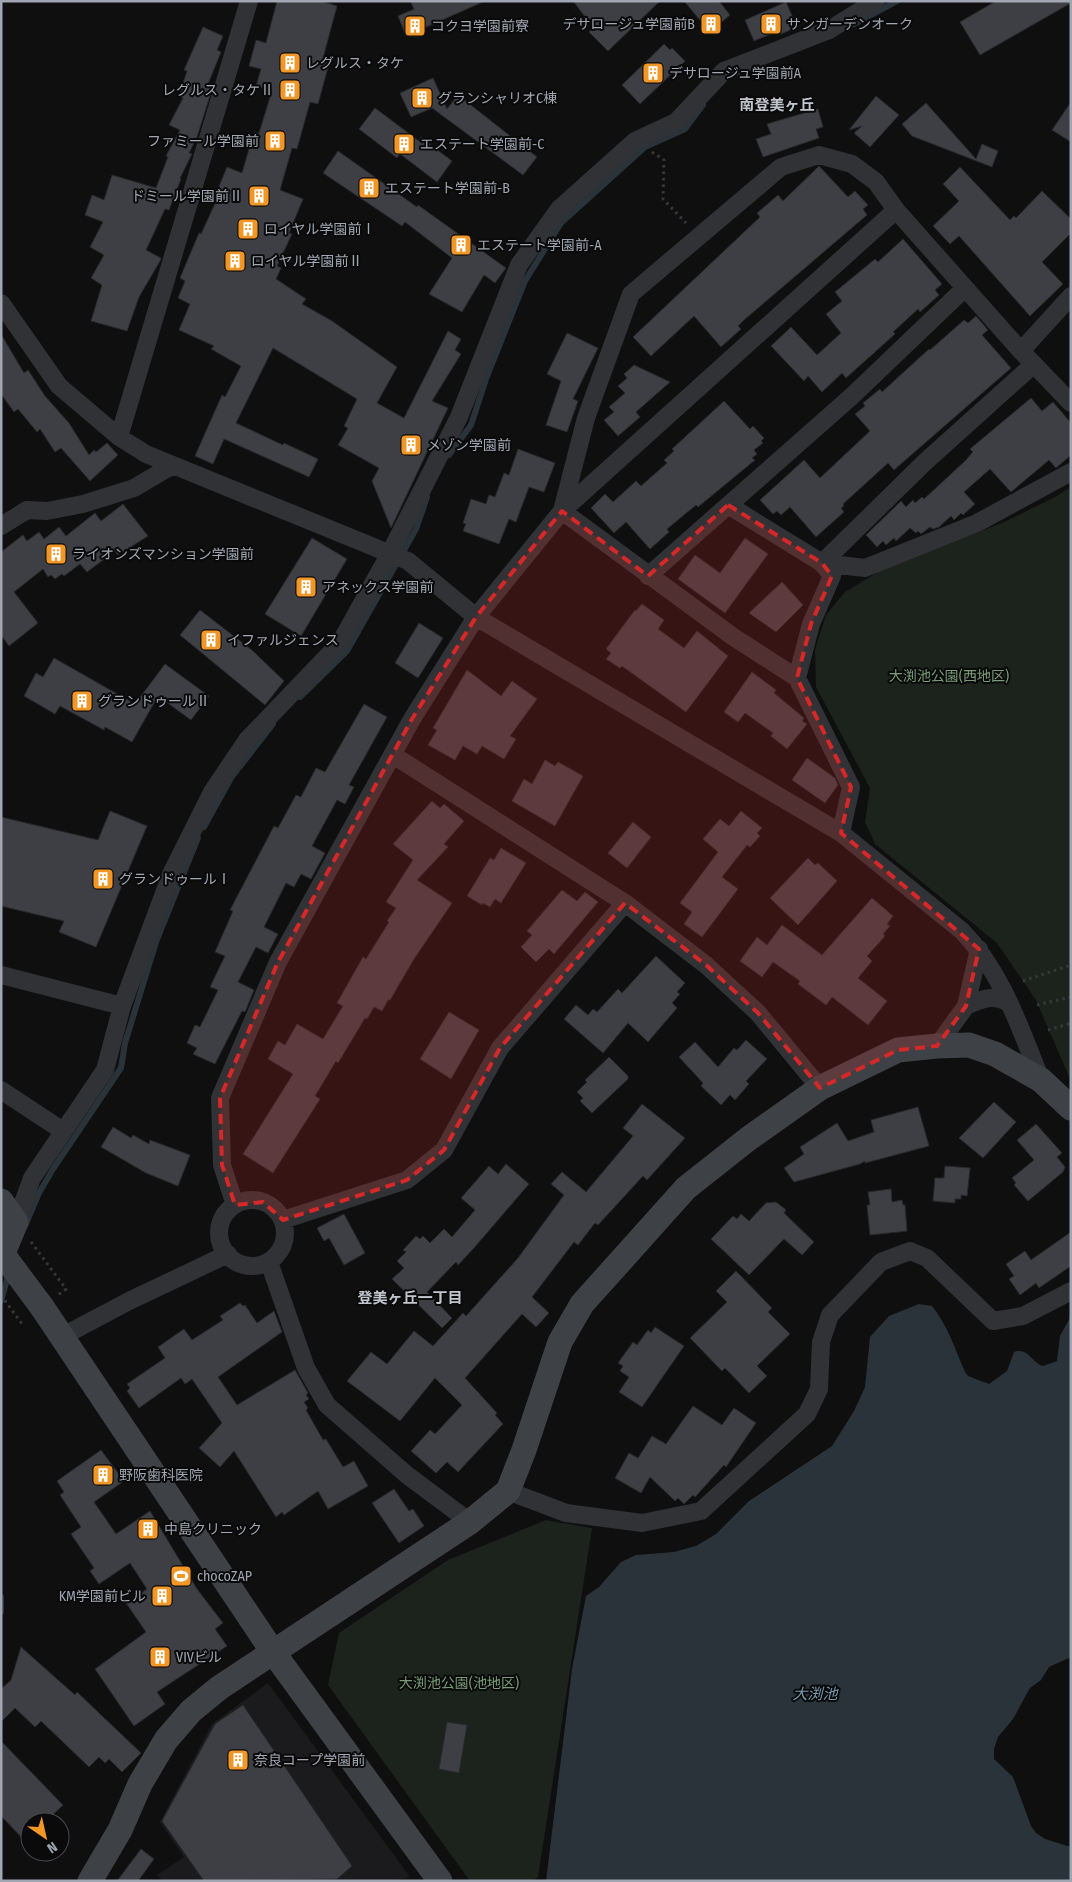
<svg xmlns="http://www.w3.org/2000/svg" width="1072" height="1882" font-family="'Fira Sans Condensed','Noto Sans JP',sans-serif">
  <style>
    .built { fill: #1b1b1d }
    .green { fill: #1c231c }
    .water { fill: #293339 }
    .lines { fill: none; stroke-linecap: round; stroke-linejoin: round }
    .stream { stroke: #293339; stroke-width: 6 }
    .building { fill: #3e3f44; stroke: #29292d }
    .path { stroke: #36393c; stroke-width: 3; stroke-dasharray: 2.5 4; stroke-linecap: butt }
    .street { stroke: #303235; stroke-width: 18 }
    .secondary { stroke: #3e4145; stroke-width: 25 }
    .secondary-bridge { stroke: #3e4145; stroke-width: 25 }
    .marked { fill: #d62828; fill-opacity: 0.2; stroke: #d62828; stroke-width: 4; stroke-dasharray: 10 6; stroke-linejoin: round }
    .labels { text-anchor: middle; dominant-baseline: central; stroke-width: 4; stroke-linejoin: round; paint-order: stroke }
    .poi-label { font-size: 14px; fill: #a0a7b2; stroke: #0a0a0b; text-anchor: start }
    .park-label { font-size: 14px; fill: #789d76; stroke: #0a0a0b }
    .neighbourhood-label { font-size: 15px; font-weight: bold; fill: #c1c6ce; stroke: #0a0a0b }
    .water-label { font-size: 15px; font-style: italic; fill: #769aae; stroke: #0a0a0b }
  </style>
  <rect width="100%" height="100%" fill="#0f0f10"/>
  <path class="built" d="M268 1683 410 1877 394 1881H162L157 1875 184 1857 160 1822 212 1724Z"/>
  <path class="green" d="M1071 487V1081L1036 1000 997 943 875 844 865 822 870 788 816 687 815 650 826 615 845 592 885 568 1002 523 1055 497Z
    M546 1520 592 1528 538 1877 533 1881H470L328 1685 339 1633 448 1560Z"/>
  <path class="water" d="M919 1304 932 1306C948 1326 955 1349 965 1372L968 1376 989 1384 1007 1371 1014 1352C1028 1347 1031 1362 1043 1366L1057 1361 1060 1336 1071 1316V1657L1049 1667 1041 1680 1030 1688 1013 1719 998 1737 994 1749V1759L1013 1777 1031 1826 1036 1833 1045 1839 1071 1847V1881H546L572 1669 586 1596 599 1587 621 1562 636 1555 674 1552 696 1546 716 1534 749 1501 832 1446 854 1411 865 1387 870 1337 889 1316Z"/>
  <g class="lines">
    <path class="stream" d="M854 24 897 1
      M449 455 471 425 486 379 525 281 561 223 645 147 685 129 703 105
      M300 697 347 651 416 529 427 497
      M204 827 231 778 273 724
      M25 1226 39 1193 53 1169 121 1068 125 1043 156 942 198 838
      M1 1301 9 1273
      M1 1597V1612"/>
  </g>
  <path class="building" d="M277 1H321L337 6 323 58 330 60 318 104 310 102 297 149 292 148 280 190 303 199 289 233 292 234 277 266 281 268 276 279 306 299 302 304 332 321 397 367 377 403 404 418 448 331 461 339 455 350 461 354 432 401 448 408 391 528 372 481 379 468 338 445 348 428 344 426 357 399 273 348 236 423 283 445 284 443 318 459 309 477 224 439 213 464 195 456 222 395 225 397 241 366 211 349 214 346 179 330 190 304 178 298 185 281 180 278 199 233 201 234 219 195 216 194 227 167 242 173 254 132 259 133 272 91 256 86 261 69 249 66 256 40 266 43Z
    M410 1H485L406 36 398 16 414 9Z
    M573 1H660L608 51 589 32 593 27Z
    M684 1H719L730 15 710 32Z
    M996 1H1071V3L980 55 960 22Z
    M786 2 797 27 781 34 780 30 754 41 745 20Z
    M203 27 223 36 217 50 221 52 208 84 213 86 197 137 189 153 192 154 180 178 181 179 169 210 165 209 146 250 161 258 160 261 139 297 127 331 91 321 102 285 91 278 104 255 90 247 103 222 85 215 92 195 104 200 112 175 156 188 168 157 166 156 180 130 169 125 183 98 179 96 187 71 184 70Z
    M664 44 670 50 672 48 685 61 640 104 622 85Z
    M433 78 447 109 458 95 537 157 523 175 432 108 411 117 400 93Z
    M876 96 899 115 870 147 854 133 862 126 849 130Z
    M1071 102V142L1052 130Z
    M926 103 976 159 982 144 998 151 992 167 912 136 902 124Z
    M375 108 423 144 420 137 452 161 437 182 400 154 397 158 359 129Z
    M818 109 823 127 816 129 819 138 763 157 756 139 771 134 767 124Z
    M338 151 417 207 418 205 506 268 495 283 484 275 462 312 429 294 452 258 405 222 402 226 323 173Z
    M819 166 848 197 855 191 868 205 863 209 867 215 744 320 738 326 741 329 721 347 694 316 651 356 633 337 760 217 757 213 778 195 783 201Z
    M960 167 1010 220 1014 216 1016 218 1042 191 1071 219V233L1042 262 1063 284 1030 316 959 236 950 244 933 226 959 201 943 184Z
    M903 239 942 284 935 290 939 295 920 312 918 309 893 332 895 334 846 378 842 373 822 392 808 376 804 381 771 346 791 327 817 355 841 333 826 314 842 301 835 292 875 259 878 262Z
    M976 316 988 330 982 335 1011 368 894 470 888 463 843 504 844 506 841 508 844 512 816 537 790 507 781 515 777 511 773 514 760 500 804 460 820 478 870 431 855 414 865 406 863 403 880 389 882 392 929 349 930 350 964 320 968 323Z
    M567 333 598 348 573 399 578 401 567 432 546 425 561 381 547 374Z
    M1 334 24 373 28 370 45 396 69 423 89 455 94 450 96 452 107 443 118 455 90 481 61 448 55 452 40 429 37 432 18 409 14 412 1 394Z
    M634 365 670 382 636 412 640 417 618 436 604 420 614 412 609 407 625 393 618 386 627 378 624 374Z
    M1031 398 1042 411 1053 402 1071 423V455L1056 468 1049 460 1011 492 990 469 964 492 975 504 963 515 961 513 954 520 951 516 939 527 933 529 930 527 921 534 918 531 916 533 910 528 896 541 894 538 886 545 883 541 877 547 866 535 901 501 906 507 913 500 915 503 922 497 924 499 965 461 973 452 970 449Z
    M724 401 750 429 753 426 764 438 761 441 763 443 754 450 757 454 752 458 755 460 698 507 696 505 667 529 669 532 650 549 626 522 614 533 591 508 605 494 613 502 636 481 641 486 667 463 664 460 674 451 672 449Z
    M518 449 555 463 544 492 529 487 516 522 509 519 499 544 463 531 466 524 463 523 471 499 486 504 489 495 495 497 504 473 509 475Z
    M123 504 148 536 118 555 115 551 87 572 80 564 64 576 62 574 55 579 51 575 48 577 43 569 14 592 38 623 9 646 1 635V552L23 535 27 541 39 532 44 539 59 527 66 536 95 513 101 521Z
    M312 538 347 559 301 636 265 614Z
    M745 538 768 554 725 613 678 579 695 555 720 573Z
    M782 582 803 605 776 632 749 613Z
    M642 604 664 620 658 629 684 648 697 631 728 656 686 712 622 666 620 668 606 659 611 653 606 649 635 610 636 611Z
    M200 610 253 651 284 681 265 705 180 635Z
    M419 623 443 638 418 678 395 663Z
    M54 658 135 704 165 664 209 696 191 720 158 696 132 742 105 727 104 730 60 706 55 714 24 696 36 673 43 677Z
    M467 670 501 696 512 681 537 699 510 736 516 739 504 759 482 746 477 754 463 746 455 760 428 745 437 730 433 728Z
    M752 672 776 690 774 693 804 718 802 721 807 724 787 749 771 736 773 733 745 713 738 722 724 712Z
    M364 704 387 717 349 785 354 787 345 804 337 800 312 846 325 853 311 879 301 874 294 887 286 883 264 927 278 934 268 953 256 947 238 982 254 990 245 1012 242 1011 215 1064 193 1054 197 1048 187 1043 195 1025 200 1027 218 990 210 987 225 956 215 952 233 911 230 910 274 826 278 828 296 795 301 797 316 768 325 772Z
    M807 758 835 778 838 785 825 803 792 780Z
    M545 760 555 766 558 762 583 776 555 826 512 801 524 779 532 784Z
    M432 801 440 808 444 804 464 821 444 844 448 847 417 880 452 903 414 959 390 1000H388L382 1011 374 1007 367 1019 365 1018 338 1063 336 1061 315 1096 320 1099 273 1173 243 1154 293 1074 268 1059 278 1041 285 1045 297 1024 323 1039 343 1006 337 1003 363 957 366 959 389 922 387 921 396 908 386 902 413 860 393 844Z
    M110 811 147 826 96 947 59 932 64 921 1 906V817L98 840Z
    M741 811 762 828 757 833 760 836 750 847 747 845 722 877 738 889 702 937 684 924 692 912 680 903 718 852 703 839 720 819 729 826Z
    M633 822 651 837 627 868 608 853Z
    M501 848 526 863 501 903 495 899 490 907 483 903 482 905 467 896 490 858 494 860Z
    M808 858 815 865 818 863 837 881 798 925 770 898Z
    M562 890 577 901 585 892 598 902 554 954 549 949 536 962 521 947 532 935 527 931Z
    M872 898 893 916 887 924 890 926 883 934 885 936 867 956 872 961 858 978 887 1001 868 1025 832 997 826 1005 798 984 800 981 773 962 762 977 740 961 757 937 767 945 782 925 822 955Z
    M656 956 685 983 677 992 680 994 672 1003 677 1008 648 1042 628 1023 603 1053 564 1019 576 1005 588 1015 593 1009 597 1012 618 989 622 993Z
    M449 1012 479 1030 451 1079 420 1059Z
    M746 1040 767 1059 746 1081 749 1084 735 1100 730 1095 721 1105 701 1086 703 1083 679 1057 695 1042 718 1067 734 1048 737 1050Z
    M609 1057 628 1076V1079L592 1113 580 1101 583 1098 577 1092 587 1082 585 1080Z
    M994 1102 1016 1122 983 1158 959 1138Z
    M642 1104 685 1138 647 1180 643 1176 598 1225 595 1223 578 1245 574 1242 532 1297 549 1313 536 1327 522 1314 465 1378 497 1413 495 1415 503 1424 458 1472 447 1462 436 1473 411 1451 430 1430 435 1434 462 1405 435 1378 400 1421 347 1381 371 1352 387 1364 414 1331 433 1346 463 1313 466 1316 518 1258 564 1195 551 1184 562 1172 586 1192 633 1136 623 1128Z
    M918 1107 929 1146 865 1163V1161L860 1164 794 1182 784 1168 804 1154 800 1147 837 1123 848 1141 874 1132 871 1120Z
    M1036 1124 1062 1153 1057 1157 1065 1167 1063 1172 1028 1201 1014 1185 1016 1183 1012 1178 1034 1160 1017 1140Z
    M113 1127 131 1138 133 1135 149 1144 150 1140 190 1155 178 1186 146 1173 101 1147Z
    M506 1164 529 1184 474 1248 458 1265 456 1262 427 1292 452 1318 442 1328 392 1279 404 1268 397 1261 406 1252 403 1250 416 1236 420 1239 423 1236 430 1243 444 1229 452 1237 475 1210 461 1198 489 1166 498 1174Z
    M945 1166 970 1168 967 1196 961 1195V1199H955V1203L933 1201 935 1178H944Z
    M891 1189 892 1202 902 1200 903 1205H905L907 1231 870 1235 867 1205H870L868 1192Z
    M776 1202 786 1210 784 1213 814 1242 802 1255 784 1239 749 1275 711 1239 733 1216 737 1219 741 1214 749 1221 766 1203Z
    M344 1214 365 1253 344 1265 329 1238 324 1241 317 1228Z
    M1071 1232V1266L1039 1288 1036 1283 1020 1295 1009 1279 1014 1276 1006 1264 1025 1251 1031 1260Z
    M736 1271 772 1308 768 1312 790 1334 757 1366 767 1376 749 1393 725 1368 722 1371 690 1338 727 1302 716 1291Z
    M240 1303 243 1306 245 1305 257 1323 274 1311 282 1332 218 1377 237 1405 295 1370 308 1393 306 1395 309 1399 304 1402 308 1408 306 1410 323 1440 326 1439 343 1467 354 1461 368 1486 328 1509 318 1491 284 1515 282 1512 276 1517 234 1451 220 1467 199 1448 222 1423 192 1379 185 1384 181 1378 139 1408 127 1391 130 1388 127 1384 165 1358 158 1347 184 1329 192 1340 223 1320 220 1316Z
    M655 1327 684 1346 642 1407 619 1392 629 1377 620 1371 623 1366 618 1363 633 1342 637 1345 648 1330 651 1333Z
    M693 1406 722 1425 734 1408 756 1423 726 1467 724 1465 695 1497 693 1495 684 1504 678 1498 675 1501 650 1477 641 1493 615 1478 629 1453 638 1458 652 1436 666 1444Z
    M101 1450 124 1481 94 1502 116 1534 150 1511 197 1589 223 1623 215 1629 227 1646 157 1692 165 1704 134 1726 95 1669 146 1632 126 1603 147 1589 130 1563 99 1584 90 1571 94 1568 71 1534 81 1527 60 1495 64 1492 57 1481Z
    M394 1489 409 1511 413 1509 424 1526 399 1543 372 1503Z
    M21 1647 75 1695 77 1692 141 1753 122 1772 109 1759 105 1763 99 1757 89 1767 41 1721 35 1727 15 1708 1 1722V1689L11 1680Z
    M243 1705 352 1866 337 1879 204 1881 162 1821 215 1724Z
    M447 1722 467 1725 459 1773 439 1769Z
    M1 1741 63 1805 45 1822H30V1846L1 1816Z
    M141 1849 154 1859 138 1881H117Z"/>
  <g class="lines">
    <path class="path" d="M652 152 664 160 663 199 686 223
      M1023 981 1071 965
      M1037 1005 1071 997
      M1048 1030 1071 1023
      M31 1242 66 1289 58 1295
      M1 1295 22 1324"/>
    <path class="street" d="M1 303 59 386 119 437 146 454 408 561 476 617 841 833 962 931C1002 972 1020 1028 1041 1080
      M1021 351 1071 296
      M119 437 249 1
      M728 505 822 563 865 568 977 523 1071 472
      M1 526 27 510 47 511 83 504 134 488 173 465
      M648 576 852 396 965 288
      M797 678 732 636 562 511 586 418 631 294 781 167 819 155 852 164 876 182 896 210 1021 351 1071 403
      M393 755 625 903 706 965 758 1013 820 1088
      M841 833 851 787 797 678 811 624 832 576 822 563 925 462 1034 364
      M1 975 122 1006
      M966 1006C982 999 994 993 1010 1004
      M937 1046 966 1006 979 949
      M1 1090 63 1131
      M219 1233a33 33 0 1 1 66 0a33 33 0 1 1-66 0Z
      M235 1205 222 1165 220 1098 278 962 412 719 476 617 562 511 896 210
      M283 1220 407 1180 444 1150 500 1048 625 903
      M16 1222 32 1178 105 1070 122 1006 172 872 212 792 247 740 340 643 390 553 459 417 519 265 559 209 635 141 676 122 724 71 829 30 876 1
      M269 1262 306 1368 327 1405 407 1475 470 1522
      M61 1337 131 1300 228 1254
      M508 1491 566 1513 642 1523 701 1511 807 1414 819 1389 821 1342 830 1315 881 1262 910 1251 927 1258 993 1321 1023 1316 1071 1291"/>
    <path class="secondary" d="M1 1201 16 1222 1 1258
      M42 1307 273 1652 440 1881
      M90 1881 120 1830 140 1784 166 1740 191 1711 219 1688 470 1522 508 1491 524 1450 560 1342 582 1304 686 1188 748 1139 820 1088 898 1050 937 1046 969 1045 995 1054 1041 1080 1071 1108"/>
    <path class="secondary-bridge" d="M1 1252 42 1307"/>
  </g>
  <path class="marked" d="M728 505 822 563 832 576 811 624 797 678 851 787 841 833 979 949 966 1006 937 1046 898 1050 820 1088 758 1013 706 965 625 903 500 1048 444 1150 407 1180 283 1220 263 1202 235 1205 222 1165 220 1098 278 962 412 719 476 617 562 511 648 576Z"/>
  <defs>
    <g id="building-square" transform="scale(1.125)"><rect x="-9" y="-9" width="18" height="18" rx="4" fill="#f29625" stroke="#0a0a0b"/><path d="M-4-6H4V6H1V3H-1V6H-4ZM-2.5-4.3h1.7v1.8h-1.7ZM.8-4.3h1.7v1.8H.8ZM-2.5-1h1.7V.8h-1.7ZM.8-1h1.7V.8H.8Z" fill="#fff"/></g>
    <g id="stadium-square" transform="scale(1.125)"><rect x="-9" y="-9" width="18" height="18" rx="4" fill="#f29625" stroke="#0a0a0b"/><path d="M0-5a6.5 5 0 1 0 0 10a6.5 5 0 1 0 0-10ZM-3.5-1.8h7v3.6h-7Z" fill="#fff"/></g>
  </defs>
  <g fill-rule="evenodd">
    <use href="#building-square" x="711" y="24"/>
    <use href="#building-square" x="771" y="24"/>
    <use href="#building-square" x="415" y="26"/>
    <use href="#building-square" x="290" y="63"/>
    <use href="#building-square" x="653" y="73"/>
    <use href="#building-square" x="290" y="90"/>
    <use href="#building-square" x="422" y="98"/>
    <use href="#building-square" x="275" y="141"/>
    <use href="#building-square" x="404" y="144"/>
    <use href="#building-square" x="369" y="188"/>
    <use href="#building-square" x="259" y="196"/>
    <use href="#building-square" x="248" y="229"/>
    <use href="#building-square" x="461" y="245"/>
    <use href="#building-square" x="235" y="261"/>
    <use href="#building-square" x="411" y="445"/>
    <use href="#building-square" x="56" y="554"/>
    <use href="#building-square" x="306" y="587"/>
    <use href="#building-square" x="211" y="640"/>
    <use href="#building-square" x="82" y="701"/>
    <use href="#building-square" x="103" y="879"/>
    <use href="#building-square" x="103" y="1475"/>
    <use href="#building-square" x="148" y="1529"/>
    <use href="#stadium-square" x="181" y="1576"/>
    <use href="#building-square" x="162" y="1596"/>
    <use href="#building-square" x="160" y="1657"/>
    <use href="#building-square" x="238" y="1760"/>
  </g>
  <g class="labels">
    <g class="poi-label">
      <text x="695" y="24" text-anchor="end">デサロージュ学園前B</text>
      <text x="787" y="24">サンガーデンオーク</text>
      <text x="431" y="26">コクヨ学園前寮</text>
      <text x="306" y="63">レグルス・タケ</text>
      <text x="669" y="73">デサロージュ学園前A</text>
      <text x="274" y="90" text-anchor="end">レグルス・タケⅡ</text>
      <text x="438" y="98">グランシャリオC棟</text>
      <text x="259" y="141" text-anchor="end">ファミール学園前</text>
      <text x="420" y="144">エステート学園前-C</text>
      <text x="385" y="188">エステート学園前-B</text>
      <text x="243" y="196" text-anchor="end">ドミール学園前Ⅱ</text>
      <text x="264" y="229">ロイヤル学園前Ⅰ</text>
      <text x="477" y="245">エステート学園前-A</text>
      <text x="251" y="261">ロイヤル学園前Ⅱ</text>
      <text x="427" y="445">メゾン学園前</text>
      <text x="72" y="554">ライオンズマンション学園前</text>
      <text x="322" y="587">アネックス学園前</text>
      <text x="227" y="640">イファルジェンス</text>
      <text x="98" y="701">グランドゥールⅡ</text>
      <text x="119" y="879">グランドゥールⅠ</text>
      <text x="119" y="1475">野阪歯科医院</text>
      <text x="164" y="1529">中島クリニック</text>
      <text x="197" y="1576">chocoZAP</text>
      <text x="146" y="1596" text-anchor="end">KM学園前ビル</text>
      <text x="176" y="1657">VIVビル</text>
      <text x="254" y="1760">奈良コープ学園前</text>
    </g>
    <g class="park-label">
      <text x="949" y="676">大渕池公園(西地区)</text>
      <text x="459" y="1683">大渕池公園(池地区)</text>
    </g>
    <g class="neighbourhood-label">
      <text x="777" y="105">南登美ヶ丘</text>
      <text x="410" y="1298">登美ヶ丘一丁目</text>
    </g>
    <g class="water-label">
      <text x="815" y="1694">大渕池</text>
    </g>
  </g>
  <rect width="1072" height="1882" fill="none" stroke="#a0a7b2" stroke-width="5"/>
  <g transform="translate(45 1837) rotate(146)"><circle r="24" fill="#0a0a0b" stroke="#46494e"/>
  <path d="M0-4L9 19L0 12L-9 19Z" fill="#f29625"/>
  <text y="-8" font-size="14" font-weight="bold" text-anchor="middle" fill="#a0a7b2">N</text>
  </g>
</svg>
